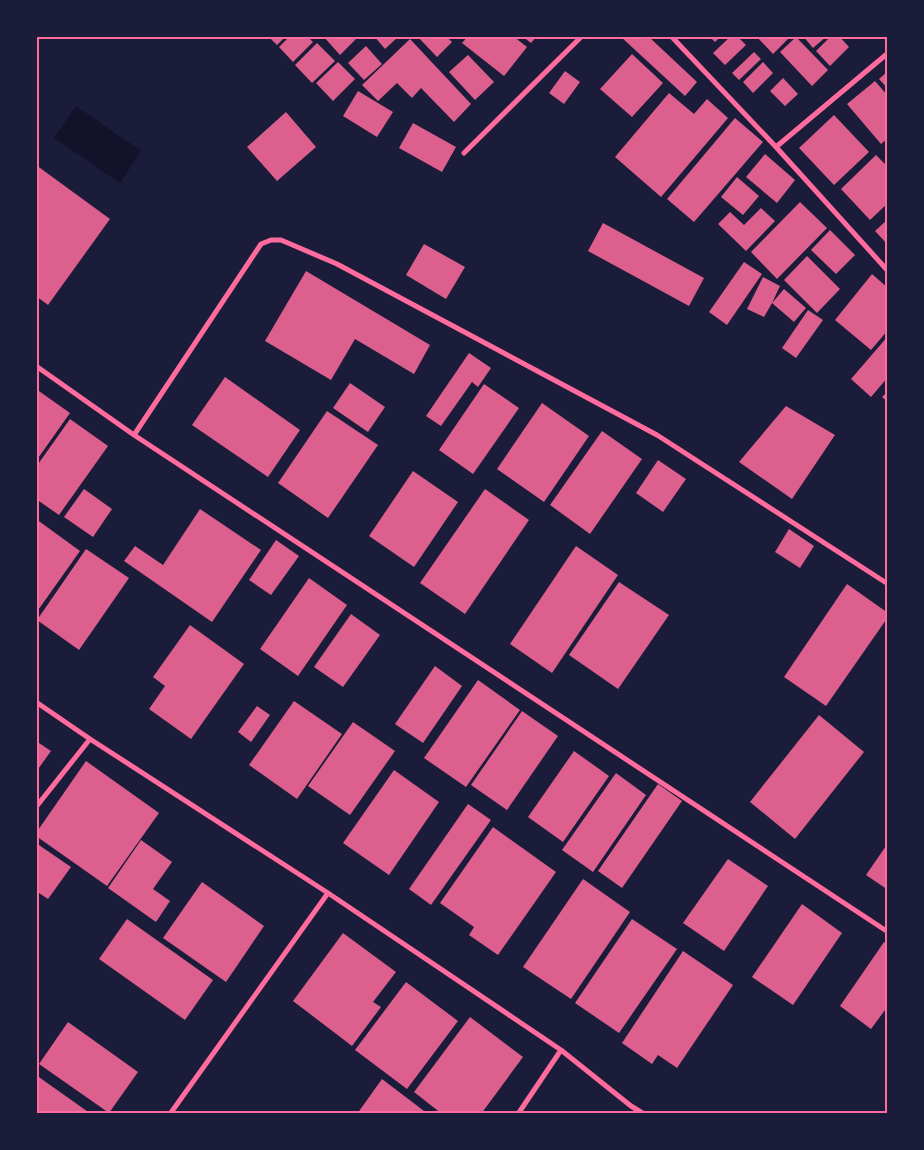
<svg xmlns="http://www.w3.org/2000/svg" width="924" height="1150" font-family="Manrope,sans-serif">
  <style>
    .water { fill: #12122b }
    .building { fill: #dd5f8e }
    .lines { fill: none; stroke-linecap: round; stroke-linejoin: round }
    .minor { stroke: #ff6b9d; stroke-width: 5 }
    .neatline { fill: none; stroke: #ff6b9d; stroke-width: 2 }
  </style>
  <rect width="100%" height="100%" fill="#1b1b3a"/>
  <path class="water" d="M76 106 141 151 120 183 54 138Z"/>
  <path class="building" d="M268 36H286L277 45Z
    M290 36H307L313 42 293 62 279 47Z
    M323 36H354L356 39 340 55Z
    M374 36H399L385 49Z
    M417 36H446L452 42 437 57Z
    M468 36H513L527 47 504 76 462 43Z
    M522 36H537L531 43Z
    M620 36H648L697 82 685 96Z
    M709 36H721L715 42Z
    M731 36H737L746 45 725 65 713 53Z
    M756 36H791L773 54Z
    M803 36H827L813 48Z
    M831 36H839L849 47 830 66 816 51Z
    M796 37 828 70 812 86 780 52Z
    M410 39 471 104 454 122 421 88 412 98 397 83 378 101 362 85Z
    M317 43 335 61 312 83 295 65Z
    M366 46 382 64 364 80 348 63Z
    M754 52 761 59 739 80 732 73Z
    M632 54 663 83 632 117 600 89Z
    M468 55 494 82 475 100 449 72Z
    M338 62 355 79 333 101 316 83Z
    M763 62 773 73 753 93 743 82Z
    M565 71 580 82 564 104 549 93Z
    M888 71V89L879 79Z
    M783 78 798 94 785 106 770 91Z
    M875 81 888 96V138L881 144 847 104Z
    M358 91 393 112 377 137 343 116Z
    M669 93 694 114 707 99 728 118 661 197 615 157Z
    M286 112 316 147 277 181 247 147Z
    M834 115 869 152 834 185 799 148Z
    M735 118 763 142 694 222 667 199Z
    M413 123 456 147 442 172 399 148Z
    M765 154 795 180 777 203 746 177Z
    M876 155 888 167V203L870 220 841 189Z
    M36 165 110 219 48 305 36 296Z
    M737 177 759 196 743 215 721 197Z
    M800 202 827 228 777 279 751 252Z
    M761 208 775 221 746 251 718 224 730 212 744 225Z
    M888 219V245L875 231Z
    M603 223 704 278 689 306 588 251Z
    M830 230 855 255 836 274 811 250Z
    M424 244 465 267 446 299 406 275Z
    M807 256 840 289 817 313 784 280Z
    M744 262 762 274 727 325 709 312Z
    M306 271 430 345 414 374 355 339 331 380 265 341Z
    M872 274 888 288V330L871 350 835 320Z
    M763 277 780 286 772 303 784 289 806 308 794 322 772 303 764 317 747 309Z
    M808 310 823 320 796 358 782 348Z
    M888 336V377L871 397 851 379Z
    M469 353 491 368 478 387 472 382 441 426 426 416Z
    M225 377 300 430 268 477 192 425Z
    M350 383 385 407 368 432 333 408Z
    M484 384 519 408 473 474 439 450Z
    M36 389 70 413 36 461Z
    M888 391V402L882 397Z
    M542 403 589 436 544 502 497 469Z
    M786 406 835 435 792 499 739 462Z
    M327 411 378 445 328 518 278 483Z
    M70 419 108 446 59 515 36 499V467Z
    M602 431 642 459 590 534 550 505Z
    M658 460 686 479 663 512 636 493Z
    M413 471 458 502 414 567 369 536Z
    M84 489 112 509 93 537 64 517Z
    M485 489 529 520 465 614 420 583Z
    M200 509 261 550 212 622 124 561 135 546 163 565Z
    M36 519 80 551 36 613Z
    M789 529 814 546 800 568 775 552Z
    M276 540 299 556 271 595 249 580Z
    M576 546 618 575 552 673 510 644Z
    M86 549 129 578 79 650 37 620Z
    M309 578 347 605 298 676 260 649Z
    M619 582 669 615 618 689 569 655Z
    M847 584 888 613V617L826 706 784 677Z
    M351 614 380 635 343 687 314 667Z
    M190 625 244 664 191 739 149 709 165 686 153 677Z
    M435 666 462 686 423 743 395 724Z
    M478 680 520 710 466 787 424 758Z
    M294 701 342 734 297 799 249 765Z
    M257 706 270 715 251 742 238 732Z
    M522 711 558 736 507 810 471 785Z
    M819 715 864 752 795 839 750 802Z
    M353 722 395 751 350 815 308 786Z
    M36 741 51 751 36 772Z
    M574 751 609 776 563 842 528 817Z
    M86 761 159 813 107 886 36 836V833Z
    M394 770 439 802 389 875 343 843Z
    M616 773 646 795 593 872 562 850Z
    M658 784 682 801 622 888 598 871Z
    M468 804 491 820 431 905 409 889Z
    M493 827 556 872 498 955 469 935 474 927 440 903Z
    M141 840 172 862 153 889 170 901 156 922 108 888Z
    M36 843 71 867 48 899 36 891Z
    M888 843V890L866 875Z
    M728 859 768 886 724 951 683 923Z
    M583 879 630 912 571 999 523 967Z
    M202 882 264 926 226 982 163 938Z
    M802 904 842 933 793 1005 752 977Z
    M127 919 213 980 185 1020 99 959Z
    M632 919 677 949 619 1033 575 1003Z
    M343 933 396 972 373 1002 381 1007 352 1046 293 1001Z
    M884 942 888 944V1006L871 1029 840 1006Z
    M683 951 733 985 677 1068 658 1055 652 1064 622 1043Z
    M406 982 458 1021 407 1089 355 1050Z
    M470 1017 523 1057 481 1114H442L414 1092Z
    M68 1022 138 1072 109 1113 39 1064Z
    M36 1075 91 1114H36Z
    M382 1079 428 1114H357Z"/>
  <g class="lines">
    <path class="minor" d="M235 36H243
      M671 36 776 147 888 271
      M776 147 888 53
      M464 153 582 36
      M36 366 134 435 888 932
      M134 435 261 244 271 240H281L337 264 657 435 888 584
      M36 702 90 739 328 893 561 1050 631 1106 644 1114
      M36 807 90 739
      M170 1114 328 893
      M518 1114 561 1050"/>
  </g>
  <rect width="924" height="1150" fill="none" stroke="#1b1b3a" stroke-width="75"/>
  <rect x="38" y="38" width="848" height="1074" class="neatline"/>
</svg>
